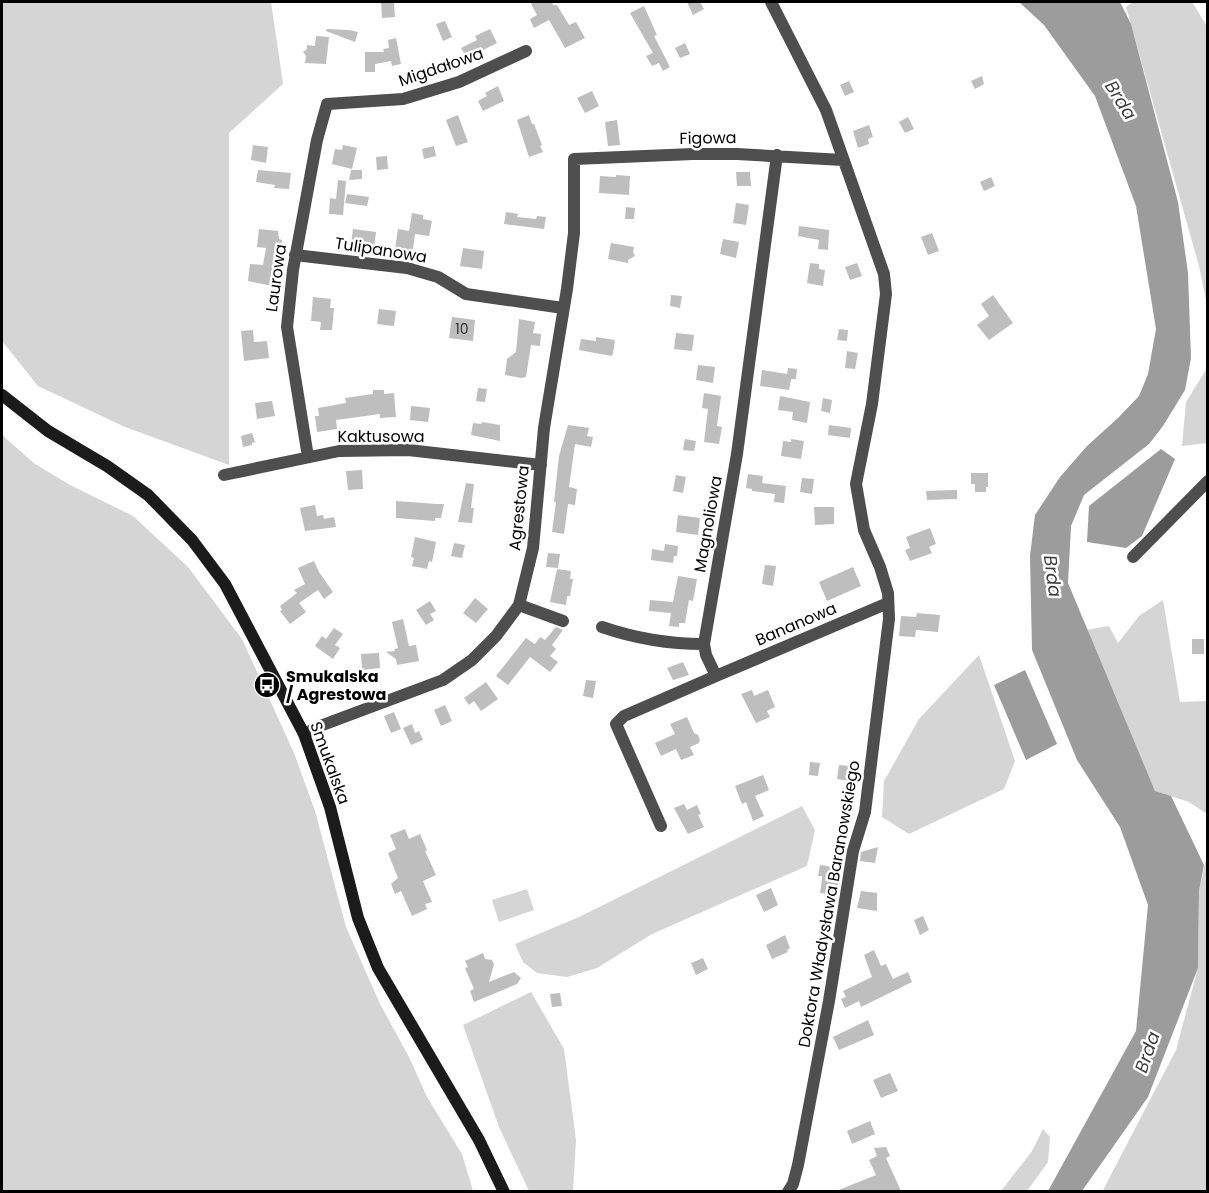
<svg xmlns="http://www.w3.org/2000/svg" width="1209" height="1193" font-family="Poppins,sans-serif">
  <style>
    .green { fill: #d5d5d5 }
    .water { fill: #9c9c9c }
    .building { fill: #bebebe }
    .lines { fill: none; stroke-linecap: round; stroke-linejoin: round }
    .street { stroke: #4e4e4e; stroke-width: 12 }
    .secondary { stroke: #1b1b1b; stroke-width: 12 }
    .labels { text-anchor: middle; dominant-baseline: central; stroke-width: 5; stroke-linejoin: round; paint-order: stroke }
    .number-label { font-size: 14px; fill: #303030 }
    .street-label { font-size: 16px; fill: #000; stroke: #fff }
    .poi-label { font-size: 16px; font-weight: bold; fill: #000; stroke: #fff; text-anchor: start }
    .water-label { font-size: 18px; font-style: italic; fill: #3d3d3d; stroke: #fff }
  </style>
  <rect width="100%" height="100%" fill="#fff"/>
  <path class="green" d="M2 2H271L283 84 229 133V465L125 427 38 386 2 341Z
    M1133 2H1192L1207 26V305L1199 266 1126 7Z
    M1207 368V443L1182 446 1186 402Z
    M2 435 35 464 70 485 133 516 188 567 242 639 294 753 315 811 346 927 380 1004 409 1057 427 1097 462 1154 473 1191H2Z
    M1163 600 1180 702 1207 701V814L1189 802 1155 791 1086 630 1109 626 1118 643 1139 616Z
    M979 655 1015 761 1004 789 909 834 882 817 884 781 919 719Z
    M802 806 815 830 807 866 652 934 597 968 567 977 537 973 523 962 515 944 579 917Z
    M1207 854V1191L1102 1192 1176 1050 1198 968 1199 891Z
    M527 889 534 910 499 922 492 900Z
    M531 992 564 1049 576 1140 573 1191H529L499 1127 463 1025Z
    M1043 1129 1050 1137 1048 1162 1027 1191H1001L1032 1151Z"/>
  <path class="water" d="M1019 2H1120L1131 24 1178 202 1188 273 1191 358 1185 390 1163 426 1149 444 1084 495 1071 526 1068 583 1155 791 1171 796 1204 865 1199 891 1198 968 1148 1097 1082 1191H1048L1136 1031 1148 905 1120 827 1077 760 1032 650 1030 556 1035 515 1060 477 1087 446 1118 418 1139 396 1148 374 1156 329 1136 206 1095 96 1044 25Z
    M1161 449 1175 459 1142 536 1126 548 1087 542 1089 506Z
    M1025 670 1057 744 1026 760 994 685Z"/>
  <path class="building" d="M381 2 394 3 395 17 382 18Z
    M530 2H552L553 5H557L569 25 576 22 585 38 565 48 549 20 534 28 530 19 537 15Z
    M687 2H700L704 9 693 15Z
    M644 6 657 35 654 36 670 67 663 71 659 63 652 66 646 56 653 53 630 13Z
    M445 21 452 37 443 41 436 24Z
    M327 29 349 30 358 32 355 42 326 31Z
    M490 29 497 43 467 58 461 48 477 40 475 36Z
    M316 36 329 37 326 64 305 63 306 56 303 52 307 49V45L315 46Z
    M396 38 401 64 392 66 391 61 375 64V72H365V52H384L383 49 389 48 388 40Z
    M685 43 690 54 680 58 675 48Z
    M982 76 984 84 975 89 971 81Z
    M849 81 854 92 845 96 840 85Z
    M498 86 504 101 483 111 478 101 487 96 485 93Z
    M592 91 599 106 585 113 577 98Z
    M458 115 468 142 456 146 446 120Z
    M529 115 532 124H534L542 145 540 146 543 152 529 157 517 120Z
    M908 117 914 129 905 133 899 122Z
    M617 120 620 145 608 146 605 122Z
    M869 125 873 137 868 139 869 144 858 148 853 131Z
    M253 145 268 147 266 163 251 160Z
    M343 145 357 148 352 169 332 164 335 149 342 150Z
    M434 146 436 156 424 159 422 149Z
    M387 156 388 169 377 170 376 157Z
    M258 170 291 173 289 189 274 188 275 185 256 182Z
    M351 170H362V179L349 180Z
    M736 172H750L751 186H737Z
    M616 175 630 176 629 195 599 193 600 176 616 177Z
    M991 177 995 186 984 191 980 182Z
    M338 180 346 181 343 215 329 214 330 198 336 199Z
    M347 194 369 197 367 206 345 203Z
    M736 203 749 205 746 225 733 223Z
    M626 207 635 208 634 219H625Z
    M506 212 518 214 517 217 536 219 537 216 546 217 544 229 504 224Z
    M412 213 423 215V219L432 221 429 236 415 234 413 249H410L409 252 395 249 398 229 409 231Z
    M799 226 829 230 828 250 818 249 819 240 798 236Z
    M259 229 278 231 279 239 282 240 280 256 276 255 272 286 248 281 250 264 263 265 266 248 257 247Z
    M353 229 376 232 374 247 351 244Z
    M932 233 939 251 928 255 921 237Z
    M723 239 739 242 736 258 720 254Z
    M611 243 634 247 633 252 635 256 628 260V263L608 259Z
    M463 248 484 251 482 269 460 266Z
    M810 263 819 264V269L825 270 823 286 807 283Z
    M857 263 862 276 850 280 845 267Z
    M671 295 682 296 680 308 670 306Z
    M993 295 1013 323 989 340 977 325 989 316 981 304Z
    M313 297 331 299 330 308H334L332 330H320L321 322 311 321Z
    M379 309 396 311 394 326 377 324Z
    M452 317 475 320 473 341 449 338Z
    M519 319 535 322 533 333 541 334 540 346 531 345 526 377 521 378 505 375 507 359 516 352Z
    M839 329 848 330 847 341 837 340Z
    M253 330 254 342 267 341 269 358 244 361 241 331Z
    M676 333 694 335 692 351 674 349Z
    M596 337 615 340 613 354 611 356 579 350 581 339 596 341Z
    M847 351 858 353 855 369 845 368Z
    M698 365 715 367 713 383 696 380Z
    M788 368 797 369 796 379H791L789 390 760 386 762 370 787 374Z
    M478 388 487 389 485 402 476 401Z
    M373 390H384V394L394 393 396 417 380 418V414L336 420 337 429 317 432 315 416H319L318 408 346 403 345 398 373 394Z
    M704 393 721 396 717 426 722 427 719 444 704 442 708 409 702 408Z
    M780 396 810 402 807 423 792 420 793 412 778 410Z
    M823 398 832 400 830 413 821 411Z
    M272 401 275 416 257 419 255 403Z
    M411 406 430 408 428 422 410 420Z
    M482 422 500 425V441L471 435 473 423 481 424Z
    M568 425 589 428 587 436 593 437 591 447 575 444 569 487 577 489 575 505 568 504 564 534 552 532 556 502H554L559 456Z
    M829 425 851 428 850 438 828 435Z
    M252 433 255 442 252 443V445L243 447 241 436Z
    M685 439 696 441 694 451 683 450Z
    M791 439 804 441 801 459 781 456 783 441 791 442Z
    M362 470 363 489 348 490 346 471Z
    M971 473H988V487H986V492H975V484H971Z
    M748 474 763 476 762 483 786 486 784 503 774 502 775 494 752 491V489L746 488Z
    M676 475 686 477 683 493 673 491Z
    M802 478 814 479 812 494 800 492Z
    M466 483 474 484 471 508H474L472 523 458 522Z
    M952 490H957V499L927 500 926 491Z
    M396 501 437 504H444L441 518H435V521L396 518Z
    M315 505 317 516 323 515 324 519 334 517 336 527 305 531 300 508Z
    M814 507H834V524L815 525Z
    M678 515 700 518 698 535 676 532Z
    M930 528 936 544 929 547 932 553 910 561 905 550 910 548 906 537Z
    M415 537 436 542 432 562 429 561 427 569 412 566 414 558 411 557Z
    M454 543 465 545 462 558 451 556Z
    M665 544 678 546 677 556H674L673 563 651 560 652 549 664 551Z
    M548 553 560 554 558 568 546 567Z
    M314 561 319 572 333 592 324 599 318 590 299 603 306 612 290 624 280 611 282 610 280 606 297 593 294 590 305 584 298 568Z
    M765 565 776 566 773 586 762 584Z
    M853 567 861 586 827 601 819 582Z
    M557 569 571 571 570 579H573L570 596H567L566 605 550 602Z
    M678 576 697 579 693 601 689 600 685 623H679V627L669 626 671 613 649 611 650 600 673 602Z
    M475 598 488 609 476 623 463 613Z
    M430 601 436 611 430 614 434 620 426 625 416 610Z
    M917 613 940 615 938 632 916 630 915 637 899 636 901 616 916 617Z
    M403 619 409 646 416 645 419 661 397 665 396 659 386 652 395 651 394 649 398 648 392 622Z
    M556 627 563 630 552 645 556 649 550 656 558 662 550 672 530 657 508 685 496 676 526 638 535 644 540 637 545 640Z
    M334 628 343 634 335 645 340 648 333 659 315 646 322 636 326 639Z
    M1192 639H1204V654H1192Z
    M379 653 380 668 362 670 361 654Z
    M683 662 689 675 673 680 667 668Z
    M586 680 596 681 593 698 583 696Z
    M486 682 498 699 481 711 474 701 469 705 464 698Z
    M752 690 754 696 768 690 775 707 767 711 770 717 756 723 741 694Z
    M445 705 452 721 441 726 434 710Z
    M394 712 401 729 391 733 384 716Z
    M687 717 694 733 698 735 700 740 699 743 690 747 694 755 681 760 676 749 661 756 655 743 675 734 670 724Z
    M412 724 415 733 419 731 423 740 411 745 403 728Z
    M810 762 820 763 818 776 809 775Z
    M839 765 851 766 850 781 837 779Z
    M763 775 769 790 755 796 764 816 753 821 746 802 742 804 735 786Z
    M684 804 687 810 697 805 701 814 698 815 704 827 688 834 674 808Z
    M405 829 409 839 420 834 427 850 425 851 436 875 423 881 432 902 425 904 427 909 412 916 401 891 395 894 391 884 398 878 388 853 396 849 390 835Z
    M878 847 875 863 860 861 861 852Z
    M820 865 841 868 836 895 820 893 822 879V876H818Z
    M771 888 778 905 764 912 756 895Z
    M861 891 877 893V911L857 908Z
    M923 916 929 930 920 935 914 920Z
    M785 935 790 948 787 950 788 952 772 959 766 945Z
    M874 950 881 966 886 964 893 979 908 972 912 982 861 1007 859 1001 845 1008 841 999 846 997 843 991 872 977 864 955Z
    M483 953 485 959 492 960 494 964 489 982 514 972 521 978 517 984 474 1002 470 991 474 989 465 968 468 967 465 961Z
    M703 958 708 969 696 975 691 963Z
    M560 993 562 1006 552 1007 550 994Z
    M868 1020 874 1035 839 1050 833 1037Z
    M890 1073 898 1091 881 1098 873 1080Z
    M870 1121 875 1134 852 1144 847 1131Z
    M886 1147 890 1156 886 1158 901 1191H836L876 1175 869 1160 877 1156 874 1148Z"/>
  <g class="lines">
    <path class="street" d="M771 2 826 110 884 274 886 294 872 404 856 484 864 530 880 567 888 593 889 619 865 812 853 851 829 1001 798 1165 793 1184 788 1192
      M295 255 407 268 438 277 466 294 563 308
      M308 457 287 327 293 270 317 140 327 104 403 99 459 82 526 51
      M224 475 339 451 408 450 541 465
      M1133 557 1208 481
      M519 605 563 621
      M602 627C634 638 670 644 704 644
      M716 676 888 603
      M304 734 320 726 443 680 472 660 496 636 519 605 533 548 544 428 567 289 574 233V159L693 154H737L843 160
      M661 826 616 724 624 716 716 676 706 655 704 644 737 454 777 155"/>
    <path class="secondary" d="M2 395 48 431 107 466 148 495 192 540 225 584 304 734 330 807 358 918 378 968 479 1140 504 1192"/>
  </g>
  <defs>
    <g id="bus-disc" transform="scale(1.35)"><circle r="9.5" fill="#000" stroke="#fff"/><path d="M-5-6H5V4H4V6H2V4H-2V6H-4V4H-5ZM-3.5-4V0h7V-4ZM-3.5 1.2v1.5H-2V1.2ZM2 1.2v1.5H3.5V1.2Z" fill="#fff"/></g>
  </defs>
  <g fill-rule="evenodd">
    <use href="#bus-disc" x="267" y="685"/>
  </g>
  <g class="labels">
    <g class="number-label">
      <text x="462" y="329">10</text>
    </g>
    <g class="street-label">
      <text transform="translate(441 67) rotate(-19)">Migdałowa</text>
      <text transform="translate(708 138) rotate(-1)">Figowa</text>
      <text transform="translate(381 250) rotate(9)">Tulipanowa</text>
      <text transform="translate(276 278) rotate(-82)">Laurowa</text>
      <text x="381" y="436">Kaktusowa</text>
      <text transform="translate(519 508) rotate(-84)">Agrestowa</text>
      <text transform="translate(708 524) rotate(-80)">Magnoliowa</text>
      <text transform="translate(796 624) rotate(-23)">Bananowa</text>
      <text transform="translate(330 763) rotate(70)">Smukalska</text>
      <text transform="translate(829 904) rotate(-80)">Doktora Władysława Baranowskiego</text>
    </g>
    <g class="poi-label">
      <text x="286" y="676">Smukalska<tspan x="286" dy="18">/ Agrestowa</tspan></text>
    </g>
    <g class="water-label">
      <text transform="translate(1121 100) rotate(58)">Brda</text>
      <text transform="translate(1053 576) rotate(82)">Brda</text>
      <text transform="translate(1147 1052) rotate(-71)">Brda</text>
    </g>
  </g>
  <rect width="1209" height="1193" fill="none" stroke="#000000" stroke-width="6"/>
</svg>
